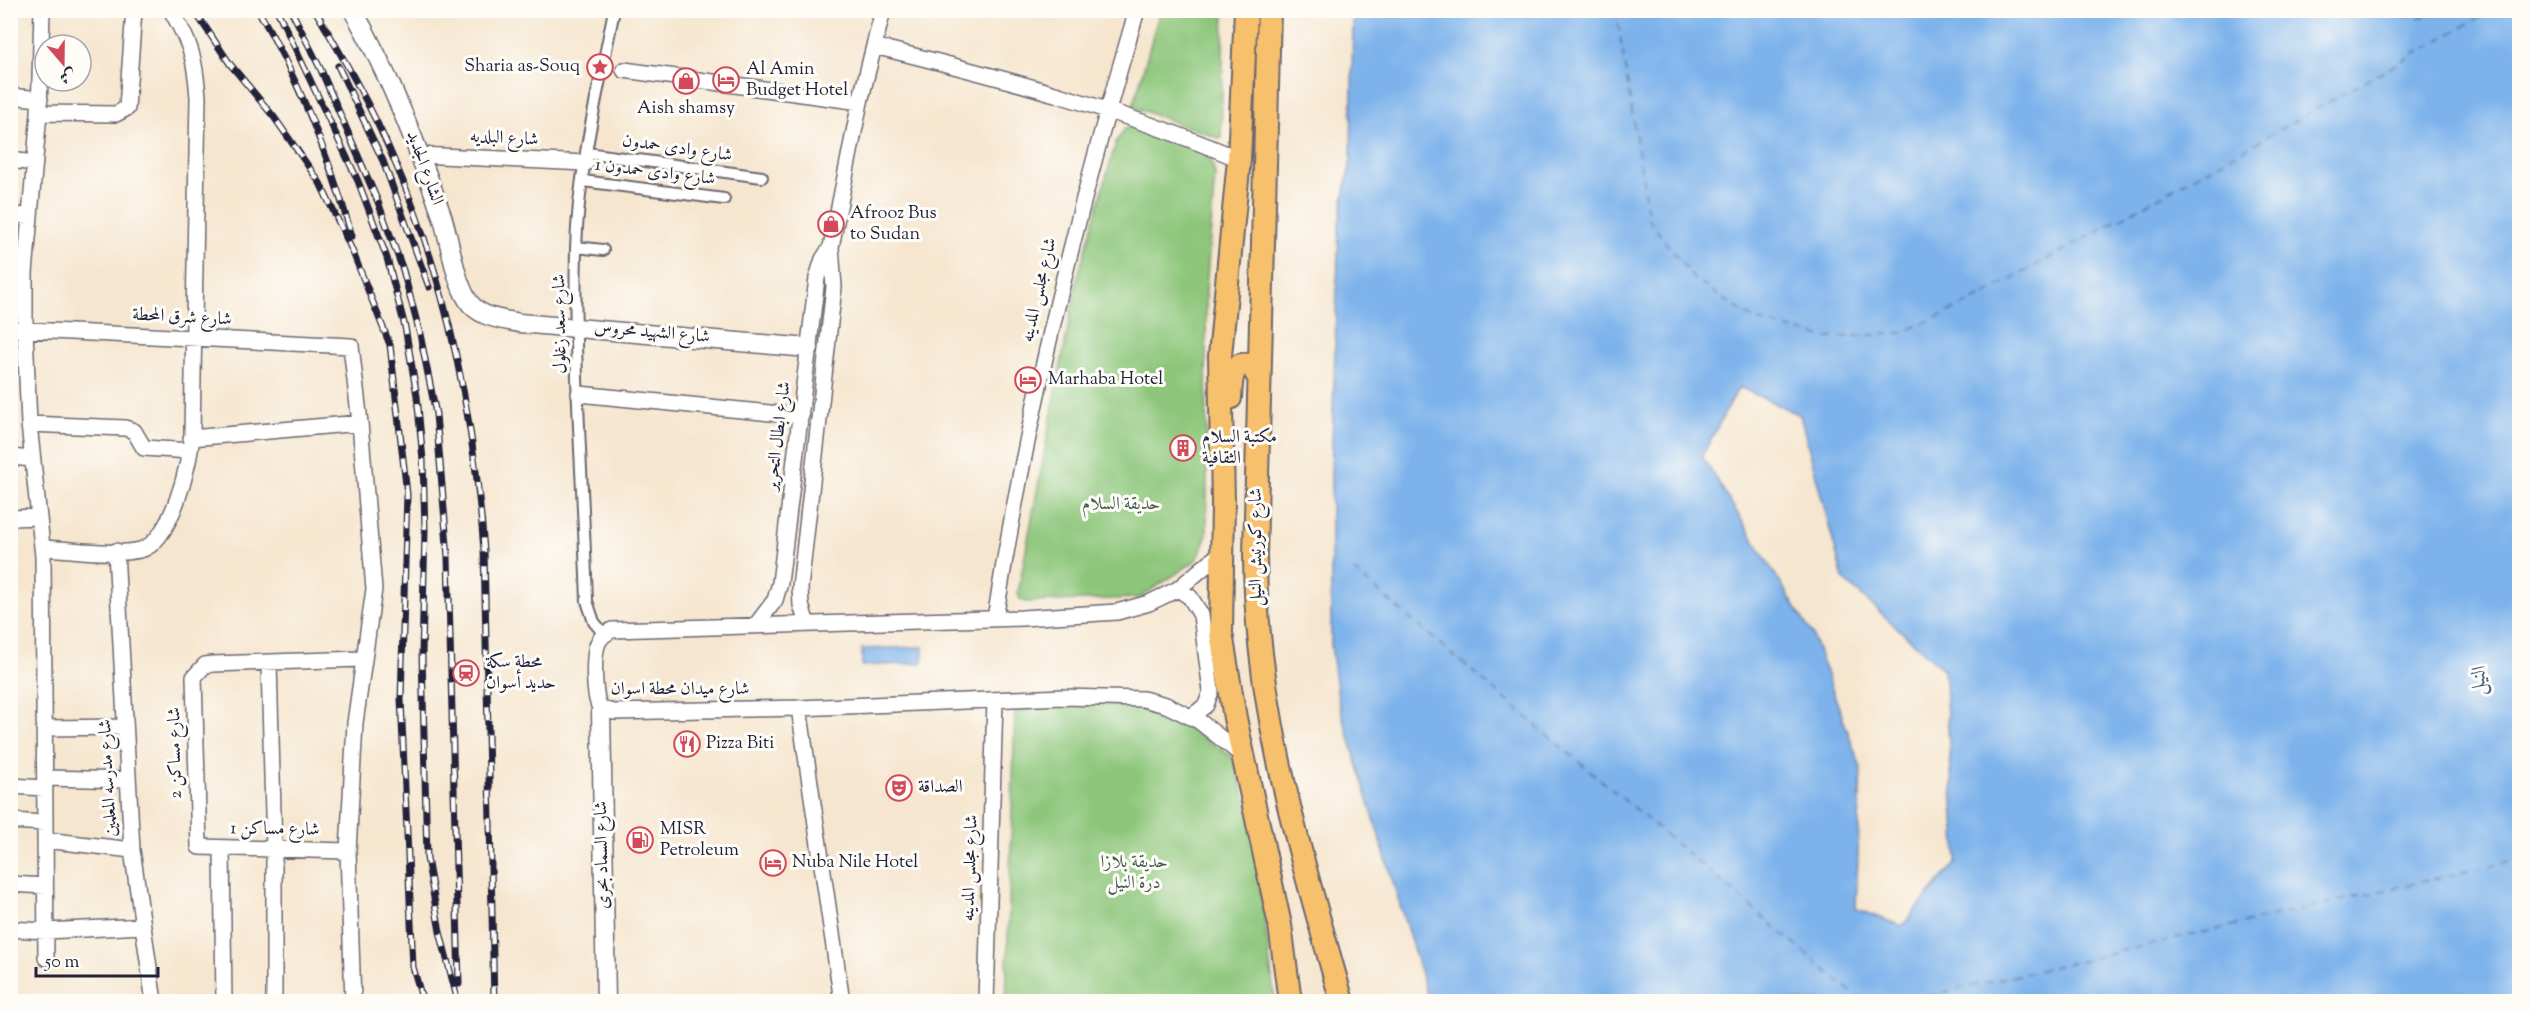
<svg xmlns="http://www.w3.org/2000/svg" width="2530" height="1012" font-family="'Sorts Mill Goudy',Amiri,serif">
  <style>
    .green { fill: #8dc67a; stroke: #58745a; stroke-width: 1.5 }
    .water { fill: #7db2eb; stroke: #506a93; stroke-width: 1.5; fill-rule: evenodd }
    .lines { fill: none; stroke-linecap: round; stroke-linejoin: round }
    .ferry { stroke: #465c81; stroke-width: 1.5; stroke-dasharray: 8 6; stroke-linecap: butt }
    .pedestrian-casing { stroke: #6c676f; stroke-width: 14 }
    .minor-casing { stroke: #6c676f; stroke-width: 18 }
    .tertiary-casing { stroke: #6c676f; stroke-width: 21 }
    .primary-casing { stroke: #6c676f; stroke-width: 26 }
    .pedestrian { stroke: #fff; stroke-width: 10 }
    .minor { stroke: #fff; stroke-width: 15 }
    .tertiary { stroke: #fff; stroke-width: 18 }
    .primary { stroke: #f7c06c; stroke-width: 22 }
    .rail-casing { stroke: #22223b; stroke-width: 7 }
    .rail { stroke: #fdfcf7; stroke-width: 4.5; stroke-dasharray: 14; stroke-linecap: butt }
    .labels { text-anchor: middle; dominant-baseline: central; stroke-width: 6; stroke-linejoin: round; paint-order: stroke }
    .poi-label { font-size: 18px; fill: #22223b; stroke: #fdfcf7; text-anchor: start }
    .street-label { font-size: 18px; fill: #22223b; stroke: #fdfcf7 }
    .park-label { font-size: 18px; fill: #475b51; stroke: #fdfcf7 }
    .water-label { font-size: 20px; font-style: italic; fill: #465c81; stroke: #fdfcf7 }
  </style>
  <rect width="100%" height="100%" fill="#fdfcf7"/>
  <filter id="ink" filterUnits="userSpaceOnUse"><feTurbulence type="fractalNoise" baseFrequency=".0167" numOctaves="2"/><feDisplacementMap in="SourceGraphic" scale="12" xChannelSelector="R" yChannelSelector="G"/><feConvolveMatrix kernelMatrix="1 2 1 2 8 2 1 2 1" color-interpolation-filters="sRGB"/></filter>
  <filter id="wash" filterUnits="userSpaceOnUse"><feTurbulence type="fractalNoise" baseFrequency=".008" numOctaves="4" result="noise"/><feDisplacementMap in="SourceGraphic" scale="24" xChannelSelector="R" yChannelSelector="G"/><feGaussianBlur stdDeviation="1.35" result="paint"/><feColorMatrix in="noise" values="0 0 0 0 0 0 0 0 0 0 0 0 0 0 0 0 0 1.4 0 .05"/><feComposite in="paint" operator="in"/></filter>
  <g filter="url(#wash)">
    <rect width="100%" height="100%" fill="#f6e6cf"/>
    <path class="green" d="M1160 10 1224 11 1221 139 1133 107Z
      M1130 126C1146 125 1195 146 1207 157 1212 162 1214 168 1215 175L1206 289 1207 534 1200 554 1194 562 1139 598 1026 602 1020 599 1018 592 1077 280 1116 142 1124 130Z
      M1134 704 1162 713 1232 756 1250 812 1275 1001 1006 1002 1015 713 1025 705Z"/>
    <path class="water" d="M1353 11H2519V1001H1429L1339 704 1331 645V475L1339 223 1351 159ZM1739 387 1800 415 1843 579 1944 670 1957 861 1902 926 1856 909 1861 768 1812 634 1702 456Z
      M923 647V663L862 666V649Z"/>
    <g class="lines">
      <path class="ferry" d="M1616 10 1649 220 1694 279 1755 320 1827 338 1901 333 1969 303 2493 10
        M2377 10C2400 20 2429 19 2452 10
        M1354 571 1863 1002
        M1902 1002 2520 859"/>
    </g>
  </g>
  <g filter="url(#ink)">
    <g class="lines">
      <g class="pedestrian-casing">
        <path id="pedestrian" d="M587 153 762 177
          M583 181 724 199
          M576 247 603 250
          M604 634 594 622 587 601C583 484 573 366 576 249 578 169 599 89 614 10"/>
      </g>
      <g class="minor-casing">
        <path id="minor" d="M42 10 39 113 25 273V331L29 424 43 556 46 958
          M874 46C1001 77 1117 108 1239 159
          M624 70 860 102
          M10 96 40 99
          M39 113 116 114 127 108 134 10
          M420 155 586 163
          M10 160 35 163
          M10 215 30 216
          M10 329 351 346 360 423
          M579 394 801 416
          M29 424 125 428 134 431 144 448 190 451
          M191 438 360 423 374 589 355 723 348 851 353 1002
          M10 457 33 459
          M10 518 39 517
          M43 548C72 549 112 556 140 550 171 544 191 461 192 433L198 97C195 57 191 45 171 10
          M116 551 132 850 154 1002
          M1222 552 1178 589 1149 603 1117 612 1022 618 612 630C606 633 601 636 598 643 593 654 593 700 601 709L614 712 799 708 1063 697 1143 699 1166 705 1199 721 1242 755
          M1178 589 1190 597 1201 615 1211 691 1206 705 1191 717
          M995 619C1027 413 1077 210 1137 10
          M807 624 801 605 800 588 834 287 831 247 860 102 883 10
          M756 625 775 600 780 583 817 278 823 259 831 247
          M269 663 274 850V1002
          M799 708 842 1002
          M45 728 125 727
          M46 778 128 780
          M10 786 45 788
          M10 821 45 823
          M45 840 132 850
          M222 849 224 1002
          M348 851 199 847 194 677 205 665 213 664 362 659
          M10 884 45 886
          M10 929 46 931 143 926
          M986 1002 995 700"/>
      </g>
      <g class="tertiary-casing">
        <path id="tertiary" d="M353 10C390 76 417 145 442 216 450 241 454 277 467 299 478 318 501 319 519 323L809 348
          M601 709 606 1002"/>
      </g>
      <g class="primary-casing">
        <path id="primary" d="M1246 10 1239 159 1220 356 1223 502 1221 633 1235 718 1280 925 1290 1002
          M1269 10 1255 555C1255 708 1301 855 1342 1002
          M1230 398C1231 384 1230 358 1252 366L1259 378"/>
      </g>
      <use href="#pedestrian" class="pedestrian"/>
      <use href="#minor" class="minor"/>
      <use href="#tertiary" class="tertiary"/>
      <use href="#primary" class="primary"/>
      <g class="rail-casing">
        <path id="rail" d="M194 10 230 64 274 117 320 183 352 250 390 345 407 494 401 699 413 967 423 1002
          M258 10C300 82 329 157 352 236
          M277 10 358 181 387 258 405 327 417 396 423 460 425 530 422 654 427 858 440 932 458 1002
          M291 10 321 70 378 202 403 270 420 334 436 414 448 557 459 984
          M315 10C344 59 372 108 394 160 447 280 474 420 484 550L494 1002
          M338 66 383 161 429 287"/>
      </g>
      <use href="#rail" class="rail"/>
    </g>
  </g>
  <defs>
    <g id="sight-ring" transform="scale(1.35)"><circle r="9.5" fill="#fdfcf7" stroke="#d1495b" stroke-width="1.5"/><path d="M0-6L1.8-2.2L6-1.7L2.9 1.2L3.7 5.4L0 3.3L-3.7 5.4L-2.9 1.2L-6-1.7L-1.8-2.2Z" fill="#d1495b"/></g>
    <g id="hotel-ring" transform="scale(1.35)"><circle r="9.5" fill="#fdfcf7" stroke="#d1495b" stroke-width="1.5"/><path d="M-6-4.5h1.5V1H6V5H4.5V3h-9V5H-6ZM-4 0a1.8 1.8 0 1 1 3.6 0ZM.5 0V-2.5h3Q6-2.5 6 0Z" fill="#d1495b"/></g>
    <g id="shop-ring" transform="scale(1.35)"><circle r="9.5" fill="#fdfcf7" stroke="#d1495b" stroke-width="1.5"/><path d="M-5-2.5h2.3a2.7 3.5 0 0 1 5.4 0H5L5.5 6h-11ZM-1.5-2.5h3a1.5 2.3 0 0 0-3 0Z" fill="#d1495b"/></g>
    <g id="building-ring" transform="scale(1.35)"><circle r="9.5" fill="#fdfcf7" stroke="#d1495b" stroke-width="1.5"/><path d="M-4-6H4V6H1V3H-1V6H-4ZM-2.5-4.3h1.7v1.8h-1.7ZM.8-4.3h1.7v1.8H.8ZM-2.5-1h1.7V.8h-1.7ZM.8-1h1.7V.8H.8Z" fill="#d1495b"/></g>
    <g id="station-ring" transform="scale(1.35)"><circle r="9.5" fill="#fdfcf7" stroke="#d1495b" stroke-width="1.5"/><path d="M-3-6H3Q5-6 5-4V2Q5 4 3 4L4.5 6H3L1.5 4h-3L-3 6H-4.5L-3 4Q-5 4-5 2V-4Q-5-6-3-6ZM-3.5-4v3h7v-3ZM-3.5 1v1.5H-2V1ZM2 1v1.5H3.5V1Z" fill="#d1495b"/></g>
    <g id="restaurant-ring" transform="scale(1.35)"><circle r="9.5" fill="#fdfcf7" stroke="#d1495b" stroke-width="1.5"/><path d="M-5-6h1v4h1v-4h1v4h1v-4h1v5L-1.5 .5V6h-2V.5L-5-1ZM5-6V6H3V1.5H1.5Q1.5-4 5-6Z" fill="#d1495b"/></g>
    <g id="theatre-ring" transform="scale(1.35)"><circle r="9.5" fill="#fdfcf7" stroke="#d1495b" stroke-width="1.5"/><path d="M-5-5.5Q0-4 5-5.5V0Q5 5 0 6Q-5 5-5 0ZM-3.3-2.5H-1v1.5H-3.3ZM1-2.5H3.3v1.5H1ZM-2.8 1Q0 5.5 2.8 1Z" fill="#d1495b"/></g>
    <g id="fuel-ring" transform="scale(1.35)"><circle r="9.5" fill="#fdfcf7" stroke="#d1495b" stroke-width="1.5"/><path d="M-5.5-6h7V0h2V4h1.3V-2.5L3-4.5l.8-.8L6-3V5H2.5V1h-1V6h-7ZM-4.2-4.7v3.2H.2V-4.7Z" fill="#d1495b"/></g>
  </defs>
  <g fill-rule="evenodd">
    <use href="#sight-ring" x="600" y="67"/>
    <use href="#hotel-ring" x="726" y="80"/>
    <use href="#shop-ring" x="686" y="81"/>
    <use href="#shop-ring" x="831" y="224"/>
    <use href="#hotel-ring" x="1028" y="380"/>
    <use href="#building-ring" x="1183" y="448"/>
    <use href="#station-ring" x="466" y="673"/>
    <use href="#restaurant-ring" x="687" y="744"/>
    <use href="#theatre-ring" x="899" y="788"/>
    <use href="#fuel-ring" x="640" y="840"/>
    <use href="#hotel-ring" x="773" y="863"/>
  </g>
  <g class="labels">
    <g class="poi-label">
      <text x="580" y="67" text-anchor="end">Sharia as-Souq</text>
      <text x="746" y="70">Al Amin<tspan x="746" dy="21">Budget Hotel</tspan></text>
      <text x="686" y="109" text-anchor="middle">Aish shamsy</text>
      <text x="850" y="214">Afrooz Bus<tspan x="850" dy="21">to Sudan</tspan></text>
      <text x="1048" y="380">Marhaba Hotel</text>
      <text x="1202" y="438">مكتبة السلام<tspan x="1202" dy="21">الثقافية</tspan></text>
      <text x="486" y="663">محطة سكة<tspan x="486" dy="21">حديد أسوان</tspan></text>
      <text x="706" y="744">Pizza Biti</text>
      <text x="918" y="788">الصداقة</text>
      <text x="660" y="830">MISR<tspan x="660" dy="21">Petroleum</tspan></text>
      <text x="792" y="863">Nuba Nile Hotel</text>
    </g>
    <g class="street-label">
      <text transform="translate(504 139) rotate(3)">شارع البلديه</text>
      <text transform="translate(677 149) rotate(8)">شارع وادى حمدون</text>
      <text transform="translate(424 168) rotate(70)">الشارع الجديد</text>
      <text transform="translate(655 173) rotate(7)">شارع وادى حمدون 1</text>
      <text transform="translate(1040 290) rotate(-77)">شارع مجلس المدينه</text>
      <text transform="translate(182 318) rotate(3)">شارع شرق المحطة</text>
      <text transform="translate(561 324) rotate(-91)">شارع سعد زغلول</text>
      <text transform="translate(652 333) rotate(5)">شارع الشهيد محروس</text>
      <text transform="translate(779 436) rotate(-83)">شارع ابطال التحرير</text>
      <text transform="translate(1257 547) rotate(-90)">شارع كورنيش النيل</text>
      <text x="680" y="690">شارع ميدان محطة اسوان</text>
      <text transform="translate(176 753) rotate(-91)">شارع مساكن 2</text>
      <text transform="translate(109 778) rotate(-93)">شارع مدرسه المعلمين</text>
      <text transform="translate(275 830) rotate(1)">شارع مساكن 1</text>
      <text transform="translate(603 855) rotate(-91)">شارع السماد بحرى</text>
      <text transform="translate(971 868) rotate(-88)">شارع مجلس المدينه</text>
    </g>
    <g class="park-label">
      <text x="1121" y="505">حديقة السلام</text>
      <text x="1134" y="863">حديقة بلازا<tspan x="1134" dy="21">درة النيل</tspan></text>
    </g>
    <g class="water-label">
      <text transform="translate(2480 680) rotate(-88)">النيل</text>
    </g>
  </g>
  <rect width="2530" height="1012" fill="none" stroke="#fdfcf7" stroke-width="36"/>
  <g transform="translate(63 63) rotate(160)"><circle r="28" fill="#fdfcf7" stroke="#a5a5ac" stroke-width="1.5"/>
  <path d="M0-4.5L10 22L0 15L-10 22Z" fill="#d1495b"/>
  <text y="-9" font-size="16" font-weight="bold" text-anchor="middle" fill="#22223b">ش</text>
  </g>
  <path d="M36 967v9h122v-9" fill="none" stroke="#22223b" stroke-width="3"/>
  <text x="45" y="967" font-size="18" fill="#22223b" stroke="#fdfcf7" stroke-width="4.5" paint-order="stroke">50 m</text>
</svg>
